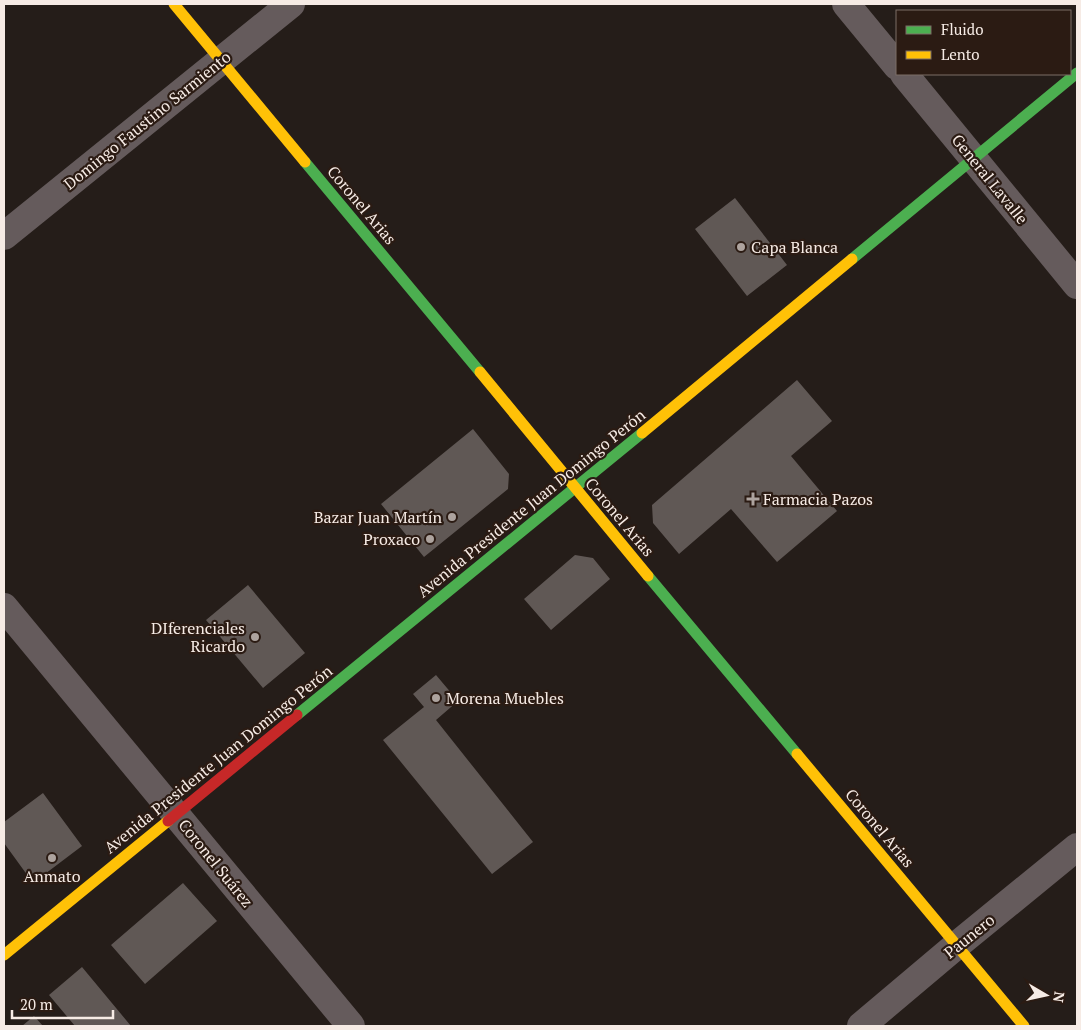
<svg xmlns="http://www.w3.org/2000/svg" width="1081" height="1030" font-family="'PT Serif',serif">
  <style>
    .building { fill: #605855 }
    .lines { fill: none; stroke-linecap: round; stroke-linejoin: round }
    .street { stroke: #655b5c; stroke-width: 28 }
    .fast { stroke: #4caf50; stroke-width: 11 }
    .slow { stroke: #ffc107; stroke-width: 11 }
    .jam { stroke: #c62828; stroke-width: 11 }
    .poi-dot { fill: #ada39e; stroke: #2b1b13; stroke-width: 2 }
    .labels { text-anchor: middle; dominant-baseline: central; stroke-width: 4.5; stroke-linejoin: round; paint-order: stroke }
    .street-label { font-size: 16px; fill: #f6ebe5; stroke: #2b1b13 }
    .poi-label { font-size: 16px; fill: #f6ebe5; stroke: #2b1b13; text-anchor: start }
  </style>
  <rect width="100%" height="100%" fill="#251d19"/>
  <path class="building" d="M735 198 787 265 747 296 695 229Z
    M797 380 832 421 791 456 837 511 777 562 731 509 679 554 653 523 652 505Z
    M473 429 509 474 508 489 424 557 381 504Z
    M575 555 593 558 610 579 551 630 524 599Z
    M248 585 305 653 263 688 206 620Z
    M436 675 458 701 436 720 533 842 492 874 383 740 424 707 413 694Z
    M43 793 82 846 33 883 4 843V822Z
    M183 883 217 921 145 984 111 945Z
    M82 967 131 1026H75L49 995Z
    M34 1016 43 1026H22Z"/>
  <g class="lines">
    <path class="street" d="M846 4 897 66
      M904 74 1077 285
      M4 236 291 4
      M4 607 351 1026
      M861 1026 957 945 1077 847"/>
    <path class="fast" d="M305 162 480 372
      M852 259 1077 73
      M648 576 797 754
      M297 715 642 433"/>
    <path class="slow" d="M174 4 305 162
      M480 372 648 576
      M642 433 852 259
      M797 754 1024 1026
      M4 955 168 821"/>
    <path class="jam" d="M168 821 297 715"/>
  </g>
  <g class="poi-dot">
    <circle cx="741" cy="247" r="5"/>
    <path d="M750.5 491.5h5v5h5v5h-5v5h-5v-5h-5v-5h5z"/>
    <circle cx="452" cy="517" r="5"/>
    <circle cx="430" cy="539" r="5"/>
    <circle cx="255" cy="637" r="5"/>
    <circle cx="436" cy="698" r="5"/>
    <circle cx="52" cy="858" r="5"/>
  </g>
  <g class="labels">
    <g class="street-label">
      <text transform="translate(147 120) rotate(-39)">Domingo Faustino Sarmiento</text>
      <text transform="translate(990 179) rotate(51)">General Lavalle</text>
      <text transform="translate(362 205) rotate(50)">Coronel Arias</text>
      <text transform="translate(531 503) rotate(-39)">Avenida Presidente Juan Domingo Perón</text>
      <text transform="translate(620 517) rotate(50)">Coronel Arias</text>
      <text transform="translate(218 759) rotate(-39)">Avenida Presidente Juan Domingo Perón</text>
      <text transform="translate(880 828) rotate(50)">Coronel Arias</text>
      <text transform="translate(216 863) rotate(51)">Coronel Suárez</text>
      <text transform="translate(969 936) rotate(-39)">Paunero</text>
    </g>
    <g class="poi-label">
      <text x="751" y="247">Capa Blanca</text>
      <text x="763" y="499">Farmacia Pazos</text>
      <text x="442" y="517" text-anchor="end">Bazar Juan Martín</text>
      <text x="420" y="539" text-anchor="end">Proxaco</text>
      <text x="245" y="628" text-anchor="end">DIferenciales<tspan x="245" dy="18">Ricardo</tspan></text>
      <text x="446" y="698">Morena Muebles</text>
      <text x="52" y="876" text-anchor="middle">Anmato</text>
    </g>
  </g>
  <rect width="1081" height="1030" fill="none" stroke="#f6ebe5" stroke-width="10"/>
  <rect x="896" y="10" width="175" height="65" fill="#2b1b13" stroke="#7c6e67"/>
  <rect x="906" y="26" width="25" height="8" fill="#4caf50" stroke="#7c6e67"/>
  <text x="941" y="35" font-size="15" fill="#f6ebe5">Fluido</text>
  <rect x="906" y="51" width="25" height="8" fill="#ffc107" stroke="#7c6e67"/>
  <text x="941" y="60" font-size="15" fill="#f6ebe5">Lento</text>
  <g transform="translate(1046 995) rotate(99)" stroke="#2b1b13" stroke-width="4" paint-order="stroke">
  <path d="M0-4L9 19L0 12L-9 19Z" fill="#f6ebe5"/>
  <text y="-8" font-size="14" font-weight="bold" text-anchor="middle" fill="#f6ebe5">N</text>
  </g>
  <path d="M12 1010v8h101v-8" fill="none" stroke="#f6ebe5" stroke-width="2.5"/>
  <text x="20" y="1010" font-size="15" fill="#f6ebe5" stroke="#2b1b13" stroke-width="4" paint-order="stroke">20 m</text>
</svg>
